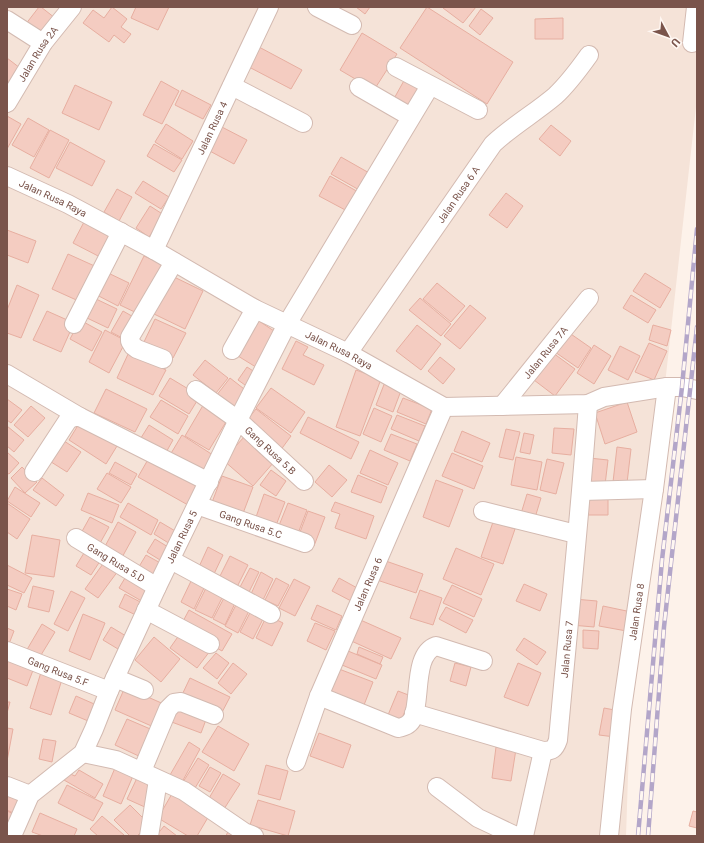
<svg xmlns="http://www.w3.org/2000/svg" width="704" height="843" font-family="Roboto,sans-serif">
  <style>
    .residential { fill: #f5e3d8 }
    .building { fill: #f4ccc1; stroke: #e7aea0 }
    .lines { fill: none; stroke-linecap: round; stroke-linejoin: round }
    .minor-casing { stroke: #d3bab1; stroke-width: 20 }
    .minor { stroke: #fff; stroke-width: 18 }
    .rail-casing { stroke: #b3a6c9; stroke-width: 4.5 }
    .rail { stroke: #fff7f2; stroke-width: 3; stroke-dasharray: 9; stroke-linecap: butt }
    .labels { text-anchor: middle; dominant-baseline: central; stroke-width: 4; stroke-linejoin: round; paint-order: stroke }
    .street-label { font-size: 10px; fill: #7a544b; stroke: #fff7f2 }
  </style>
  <rect width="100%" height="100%" fill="#fdf2ea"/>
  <path class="residential" d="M7 7H697V98L631 688 626 836H7Z"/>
  <path class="building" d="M39 7H41L55 18 42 37 25 25Z
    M112 7 127 19 121 27 131 34 124 43 114 35 109 42 83 23 93 10 104 18Z
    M136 7H169L158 30 131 18Z
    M356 7H370L365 14Z
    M427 7 513 62 487 104 400 48Z
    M444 7H476L463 23 443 8Z
    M481 9 493 18 480 35 469 26Z
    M563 18V39H535V19Z
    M362 33 397 54 374 90 340 70Z
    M259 47 302 70 291 89 249 67Z
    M7 58 20 68 7 86Z
    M406 77 425 88 410 114 391 104Z
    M161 81 179 91 162 124 143 115Z
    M75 85 112 102 99 130 62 113Z
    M182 90 211 105 203 119 175 105Z
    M7 116 21 124 7 149Z
    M28 118 49 130 34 157 12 145Z
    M166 124 193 141 182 159 155 142Z
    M218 125 247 140 234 164 206 149Z
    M551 125 571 141 560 156 539 139Z
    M50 130 69 140 49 178 30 168Z
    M70 142 105 161 92 186 56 168Z
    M154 144 182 160 174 172 147 156Z
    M341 157 371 174 361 191 331 174Z
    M330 176 360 193 349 212 319 196Z
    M143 181 169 197 161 209 135 193Z
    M117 189 132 197 119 221 104 212Z
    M506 193 523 206 507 228 489 215Z
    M150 206 164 215 149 237 136 228Z
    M84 222 113 237 102 258 73 243Z
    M7 230 36 241 28 263 7 255Z
    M68 254 99 268 83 303 52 289Z
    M144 256 164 265 141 315 120 305Z
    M104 271 129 283 118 306 93 293Z
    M645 273 671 289 660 308 633 291Z
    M172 276 203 291 185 329 154 314Z
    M437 283 465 306 451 322 423 299Z
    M17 285 39 295 21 338 7 333V310Z
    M631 295 656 310 648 323 623 308Z
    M420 298 451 324 441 336 409 310Z
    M96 299 117 309 108 328 87 318Z
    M470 305 486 318 460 349 444 336Z
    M47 311 74 323 61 352 33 340Z
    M123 311 137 319 126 340 111 332Z
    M155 319 186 333 173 358 143 344Z
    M80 320 102 332 92 351 70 339Z
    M259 321 280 335 259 369 238 356Z
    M417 325 441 344 421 370 396 351Z
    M653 325 671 330 667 346 649 340Z
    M105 330 126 341 109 373 89 362Z
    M568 332 591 348 578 368 555 352Z
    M296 341 308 347 303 355 324 365 314 385 282 369Z
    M649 343 667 351 654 380 635 372Z
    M594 345 611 356 594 384 577 373Z
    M620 346 640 356 628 380 608 370Z
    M129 352 166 370 153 395 117 378Z
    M553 353 575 369 555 396 534 380Z
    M440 357 455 369 443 384 428 371Z
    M205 360 228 378 216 393 193 375Z
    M247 367 261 376 252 390 238 380Z
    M356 370 381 379 360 436 336 427Z
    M170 378 200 396 189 414 159 396Z
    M230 378 248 392 234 410 216 396Z
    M385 382 402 388 393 412 376 405Z
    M271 388 305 412 291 433 256 408Z
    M106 389 147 409 135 432 94 413Z
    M403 398 432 409 426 424 397 412Z
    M7 399 22 410 11 423 7 420Z
    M161 400 188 416 178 434 150 417Z
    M205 402 229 417 209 450 185 436Z
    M627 402 637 432 605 444 595 413Z
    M31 406 45 418 28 437 14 425Z
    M374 408 392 416 381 442 363 434Z
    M256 409 291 436 280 451 244 424Z
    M397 415 425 426 419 441 391 429Z
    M308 417 359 442 351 459 300 433Z
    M80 422 117 446 106 464 69 440Z
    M149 425 173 440 164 456 139 441Z
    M7 426 24 440 14 452 7 446Z
    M554 428 574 429 571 455 552 453Z
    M506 429 520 432 513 460 499 457Z
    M462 431 490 443 482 462 454 451Z
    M524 433 534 435 530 454 520 452Z
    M391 434 417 444 410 461 384 450Z
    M182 435 216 457 204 476 170 455Z
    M245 436 274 462 253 486 223 460Z
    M61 439 81 452 67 472 48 460Z
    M617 447 631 449 627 483 613 482Z
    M370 450 398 463 388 485 360 473Z
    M7 452 19 463 9 474 7 473Z
    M452 453 483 466 474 489 442 476Z
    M150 456 200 485 188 505 138 477Z
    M516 457 542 462 537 490 511 485Z
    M589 458 608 460 605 485 586 483Z
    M547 459 564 463 556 494 540 490Z
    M115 462 137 474 131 485 109 473Z
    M329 465 347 480 332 497 315 482Z
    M22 467 37 482 25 493 11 478Z
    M271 470 286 481 276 496 260 485Z
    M107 473 131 487 121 503 97 489Z
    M358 475 387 487 381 503 351 492Z
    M222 476 253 487 242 516 211 505Z
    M42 478 64 495 56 506 33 490Z
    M436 480 463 490 449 527 423 517Z
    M15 487 40 503 31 517 7 501Z
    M88 493 119 505 112 523 81 510Z
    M264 494 285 502 275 528 255 520Z
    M527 494 541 498 534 521 520 517Z
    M586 496H608V515H586Z
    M335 502 374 516 366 539 335 528 340 514 331 511Z
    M7 503 30 519 17 539 7 532Z
    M128 503 158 520 151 535 120 517Z
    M288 503 307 510 297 536 278 528Z
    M308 511 325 517 314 546 297 540Z
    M90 517 109 527 99 545 80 535Z
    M118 522 136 532 120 561 102 552Z
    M160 522 182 535 175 547 154 534Z
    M493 522 515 529 503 564 481 557Z
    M32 535 60 540 54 577 25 573Z
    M155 539 173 550 165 563 147 552Z
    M208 547 223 555 213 576 198 569Z
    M87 548 102 558 91 575 76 566Z
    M456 548 494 564 481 595 443 579Z
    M146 555 164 565 155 580 137 570Z
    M230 556 248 565 237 587 219 578Z
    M380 559 423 574 416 593 374 579Z
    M105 561 118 571 98 598 85 589Z
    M7 565 32 578 24 593 7 585Z
    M250 568 259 572 248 594 239 589Z
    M261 572 273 579 263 600 251 594Z
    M128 573 154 588 145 603 119 588Z
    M276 578 289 585 278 606 265 600Z
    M339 578 359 589 353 602 332 591Z
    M192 579 205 586 194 609 181 602Z
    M294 579 310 587 295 616 279 608Z
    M524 584 547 594 540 611 516 601Z
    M452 585 482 599 474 617 443 603Z
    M33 586 54 591 49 612 28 607Z
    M207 586 224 594 212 618 195 610Z
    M7 589 22 594 16 610 7 606Z
    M420 590 442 598 433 625 410 618Z
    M71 591 85 598 68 631 54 624Z
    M125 594 146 605 140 617 119 607Z
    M225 596 236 601 225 625 213 619Z
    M574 599 597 601 594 627 571 625Z
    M237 603 250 609 238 633 225 626Z
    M317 605 342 616 336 630 311 619Z
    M603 606 636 613 632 632 599 626Z
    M446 607 473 620 466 633 439 619Z
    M252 609 265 615 253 639 240 632Z
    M189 610 232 634 222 651 180 627Z
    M83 614 105 623 90 660 69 651Z
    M267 615 283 623 272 646 256 638Z
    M356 618 401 638 391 659 347 639Z
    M315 623 335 631 326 650 307 641Z
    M42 624 55 632 38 660 25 653Z
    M111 627 131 639 123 652 103 640Z
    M7 628 14 631 7 649Z
    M583 630 599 631 598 649 583 648Z
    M182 631 210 651 197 668 170 648Z
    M154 637 180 659 161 682 135 660Z
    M524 638 546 652 537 665 516 650Z
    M359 647 383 657 380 664 357 654Z
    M348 651 382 665 376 679 342 665Z
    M216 653 229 663 217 679 203 668Z
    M7 655 35 665 27 686 7 678Z
    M233 663 247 674 231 694 218 683Z
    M455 663 471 667 466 686 450 681Z
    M518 663 541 673 528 706 504 697Z
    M42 669 63 676 51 715 30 708Z
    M339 669 373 682 364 705 330 692Z
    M190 678 230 697 220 716 181 697Z
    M125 687 166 705 156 728 115 710Z
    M398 691 411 696 401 721 388 715Z
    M76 696 101 707 93 723 69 713Z
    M7 702H10L7 713Z
    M175 704 207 717 201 733 169 721Z
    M604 708 620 711 615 737 599 735Z
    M127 719 155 731 143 758 115 745Z
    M218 726 249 744 234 771 202 752Z
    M7 728 13 729 7 761Z
    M319 733 351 745 343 768 310 756Z
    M43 739 56 741 52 762 39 759Z
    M189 742 200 749 182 782 170 775Z
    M496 747 516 749 511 781 492 778Z
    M198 758 209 765 195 788 183 782Z
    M266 765 288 771 280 800 258 794Z
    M210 767 221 773 210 792 199 786Z
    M115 768 133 776 121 804 103 796Z
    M79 770 103 784 95 798 64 780 68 773 75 776Z
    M223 774 240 784 224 809 208 800Z
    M137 778 157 787 147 808 127 799Z
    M67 785 103 803 93 821 58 803Z
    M7 790 22 796 15 814 7 810Z
    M173 792 210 814 197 836H188L158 818Z
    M258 800 295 811 288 836 250 825Z
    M130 805 149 824 137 836H130L114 820Z
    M7 811 16 815 7 831Z
    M693 811 697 812V828L689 826Z
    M40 813 77 829 74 836H43L32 832Z
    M102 816 124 835 123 836H98L90 829Z
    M164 826 177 836H156Z
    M229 829 243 836H226Z"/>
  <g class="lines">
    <g class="minor-casing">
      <g id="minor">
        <path d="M317 7 352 25"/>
        <path d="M7 20 43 43"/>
        <path d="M692 43 696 7"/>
        <path d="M396 67 478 110"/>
        <path d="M232 86 303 123"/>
        <path d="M359 87 411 117"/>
        <path id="s1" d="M7 103 43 43 72 7"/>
        <path id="s2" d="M7 176 68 204 154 250 255 309 348 353 444 407 588 404 604 397 667 387H682L697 390"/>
        <path id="s3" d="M154 250 269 7"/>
        <path d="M74 324 121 232"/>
        <path d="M232 350 255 309"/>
        <path id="s4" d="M348 353 493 144C512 126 535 113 555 96 568 84 579 69 589 55"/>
        <path d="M163 359 137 349 133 346 130 341V337L174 262"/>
        <path d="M7 374 80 417"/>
        <path id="s5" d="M196 390 238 420 304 481"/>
        <path id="s6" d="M502 406 589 298"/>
        <path d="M34 472 68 420 74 417H80L209 482"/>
        <path d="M582 491 654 489"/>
        <path id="s7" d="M197 505 305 543"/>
        <path d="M483 511 576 534"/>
        <path id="s8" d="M76 538 157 587"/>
        <path d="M171 560 271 614"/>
        <path d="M146 610 210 644"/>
        <path id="s9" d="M7 651 109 691"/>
        <path d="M115 678 144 690"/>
        <path d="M319 696 398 728C404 727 410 725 413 718 421 699 413 654 436 646L483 661"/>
        <path id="s10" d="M414 713 543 751C552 751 555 749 558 740 568 628 580 516 588 404"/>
        <path d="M83 753 116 760 184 791 244 832 254 836"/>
        <path id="s11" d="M296 762 319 696 444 407"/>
        <path d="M142 771 168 709 174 703 181 702 214 715"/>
        <path d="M7 786 30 795"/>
        <path d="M437 787 478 818 516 836"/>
        <path id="s12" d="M12 836 30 795 83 753 94 729 109 691 157 587 238 420 287 324 430 86"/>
        <path d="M149 836 158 780"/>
        <path d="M524 836 543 751"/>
        <path id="s13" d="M609 836 622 709 654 489 667 387"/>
      </g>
    </g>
    <use href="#minor" class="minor"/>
    <g class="rail-casing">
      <path id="rail" d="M638 836 662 560 682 387 697 229
        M648 836 664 627 697 327"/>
    </g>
    <use href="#rail" class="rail"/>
  </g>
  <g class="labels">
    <g class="street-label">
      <text stroke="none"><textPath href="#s1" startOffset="58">Jalan Rusa 2A</textPath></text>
      <text stroke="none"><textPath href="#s3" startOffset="135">Jalan Rusa 4</textPath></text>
      <text stroke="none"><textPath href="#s4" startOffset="193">Jalan Rusa 6 A</textPath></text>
      <text stroke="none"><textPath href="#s2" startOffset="51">Jalan Rusa Raya</textPath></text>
      <text stroke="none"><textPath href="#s2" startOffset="375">Jalan Rusa Raya</textPath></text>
      <text stroke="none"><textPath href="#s6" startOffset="69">Jalan Rusa 7A</textPath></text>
      <text stroke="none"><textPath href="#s5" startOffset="96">Gang Rusa 5.B</textPath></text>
      <text stroke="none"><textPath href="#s7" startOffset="57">Gang Rusa 5.C</textPath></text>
      <text stroke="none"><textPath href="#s12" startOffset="350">Jalan Rusa 5</textPath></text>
      <text stroke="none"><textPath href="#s8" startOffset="47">Gang Rusa 5.D</textPath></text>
      <text stroke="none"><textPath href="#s11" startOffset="192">Jalan Rusa 6</textPath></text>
      <text stroke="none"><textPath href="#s13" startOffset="226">Jalan Rusa 8</textPath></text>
      <text stroke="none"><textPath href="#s10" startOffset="246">Jalan Rusa 7</textPath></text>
      <text stroke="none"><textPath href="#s9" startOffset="55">Gang Rusa 5.F</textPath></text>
    </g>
  </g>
  <rect width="704" height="843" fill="none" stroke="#7a544b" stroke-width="16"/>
  <g transform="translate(668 36) rotate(131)" stroke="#fff7f2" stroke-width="3" paint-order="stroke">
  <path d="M0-3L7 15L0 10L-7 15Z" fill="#7a544b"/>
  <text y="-6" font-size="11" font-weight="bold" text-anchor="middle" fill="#7a544b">U</text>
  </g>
</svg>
